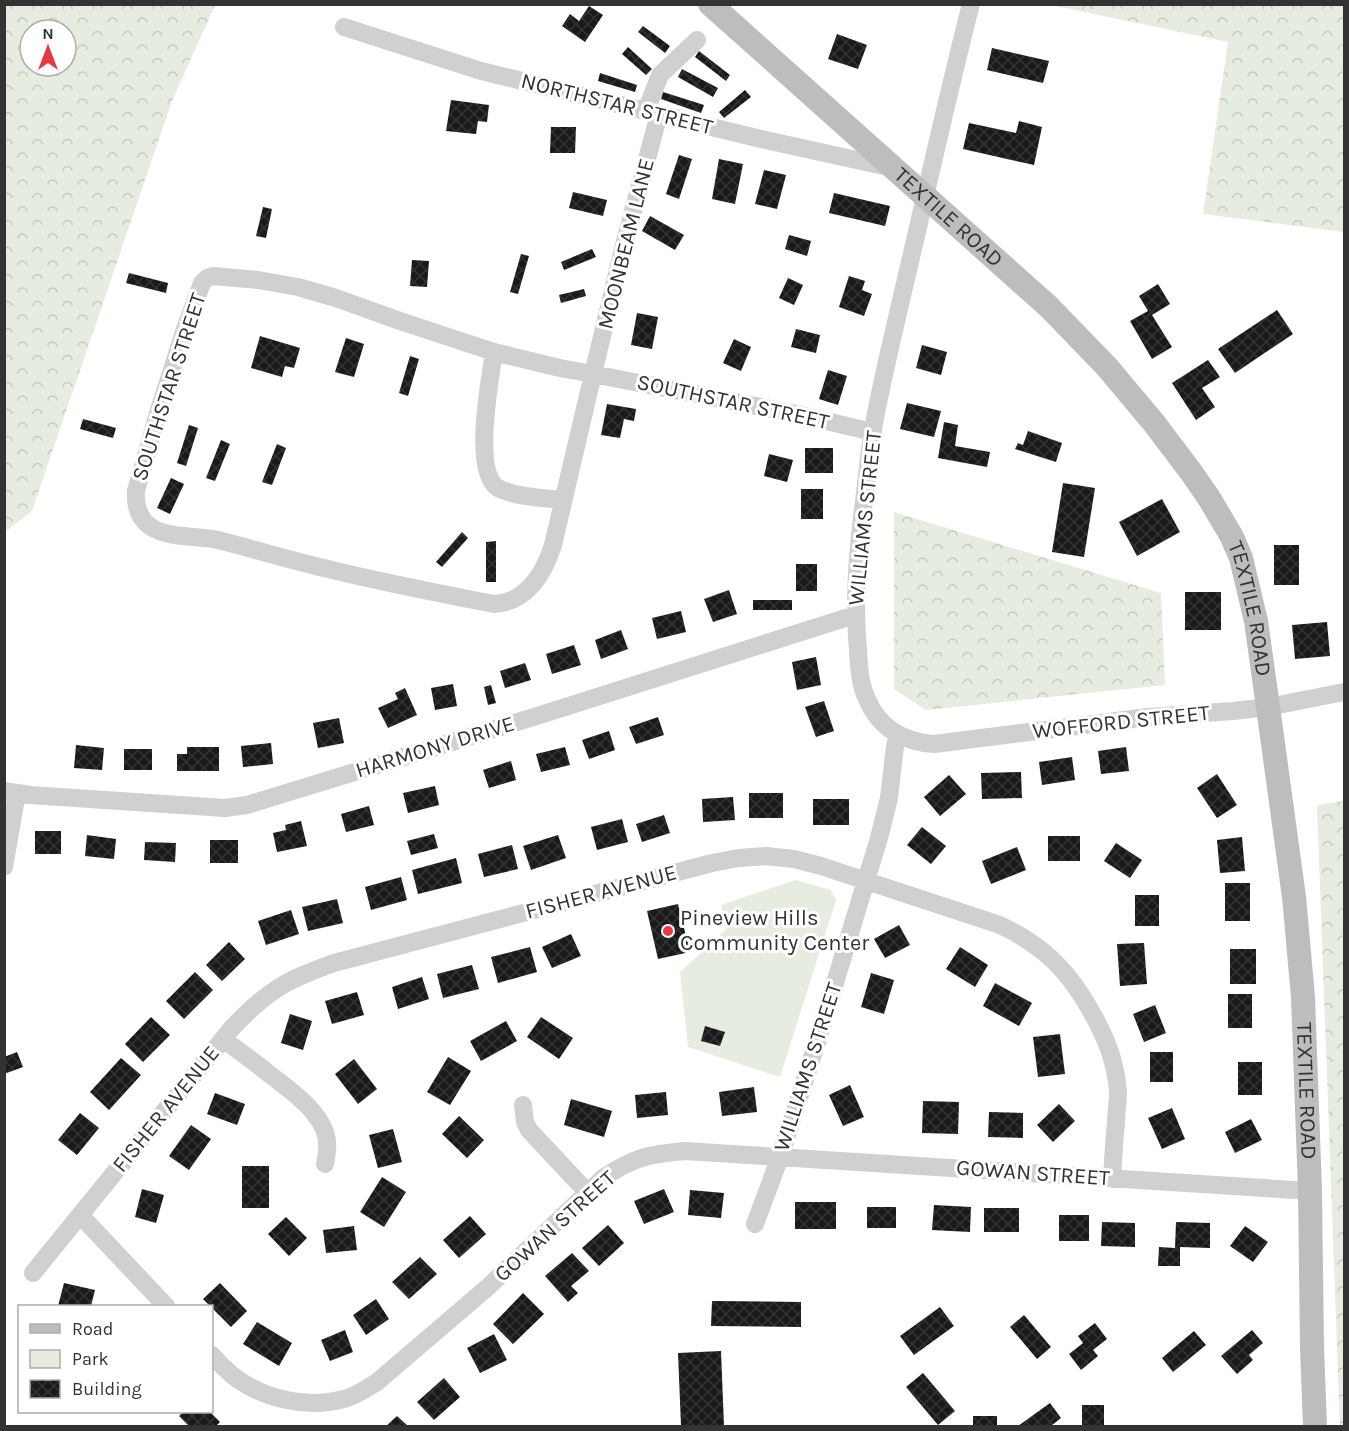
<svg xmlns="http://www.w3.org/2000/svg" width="1349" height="1431" font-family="Karla,sans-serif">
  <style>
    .forest { fill: url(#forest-crowns); fill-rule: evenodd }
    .park { fill: #e6ecdf }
    .building { fill: url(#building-cross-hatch) }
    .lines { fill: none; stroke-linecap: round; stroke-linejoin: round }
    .street { stroke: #d0d0d0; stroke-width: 18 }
    .secondary { stroke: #bdbdbd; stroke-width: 24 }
    .poi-dot { fill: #e63946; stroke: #fff; stroke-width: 2 }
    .labels { text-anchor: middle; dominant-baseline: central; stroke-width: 6; stroke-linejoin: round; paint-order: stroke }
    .street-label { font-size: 22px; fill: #333; stroke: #fff }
    .poi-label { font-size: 22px; fill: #333; stroke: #fff; text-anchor: start }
  </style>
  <defs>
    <pattern id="forest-crowns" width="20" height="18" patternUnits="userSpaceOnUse" patternTransform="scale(1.5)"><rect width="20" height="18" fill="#e6ecdf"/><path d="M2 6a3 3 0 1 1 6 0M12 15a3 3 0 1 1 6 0" fill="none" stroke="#c6cbc0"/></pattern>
    <pattern id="building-cross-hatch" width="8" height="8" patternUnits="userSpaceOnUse" patternTransform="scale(1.5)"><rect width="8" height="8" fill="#1a1a1a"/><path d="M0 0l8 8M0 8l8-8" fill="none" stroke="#333"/></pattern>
  </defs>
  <rect width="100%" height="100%" fill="#fff"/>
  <path class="forest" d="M5 4 215 5 172 101 32 511 5 532ZM30 30H66V66H30Z
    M1051 5H1344V232L1203 214 1228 42Z
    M894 512 1161 593 1165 685 926 710 894 689Z
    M1344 801V1426H1340L1317 805Z"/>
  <path class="park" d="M795 880 831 890 836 900 780 1077 688 1047 680 972 727 929 721 905Z"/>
  <path class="building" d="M589 6 603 15 585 42 562 26 570 14 579 21Z
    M643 26 670 46 665 53 638 32Z
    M837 34 867 45 858 69 828 59Z
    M628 47 652 69 646 75 622 54Z
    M992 48 1049 61 1043 83 987 70Z
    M699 51 730 75 726 81 695 57Z
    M682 69 718 88 713 97 678 77Z
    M600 73 637 85 635 92 598 81Z
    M745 90 751 97 724 118 719 112Z
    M663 92 704 105 701 113 661 99Z
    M451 100 489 105 487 122 478 121 476 134 446 131Z
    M1019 121 1042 127 1034 165 963 149 969 123 1016 133Z
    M551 127H576L575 153H550Z
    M679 155 692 159 679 199 666 194Z
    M719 159 743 164 735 204 712 199Z
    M764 170 786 175 777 209 755 204Z
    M573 192 607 200 603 216 569 208Z
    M834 193 890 206 885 226 829 213Z
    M263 207 272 209 266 238 256 236Z
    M650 216 684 235 675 250 642 231Z
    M789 235 811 241 807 256 785 249Z
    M592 249 596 257 564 270 561 262Z
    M521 254 529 256 518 294 510 292Z
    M412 260 429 261 427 287 410 286Z
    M129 273 168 283 166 293 126 283Z
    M849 276 865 281 862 290 872 294 864 316 839 307Z
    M788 278 803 285 794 305 779 298Z
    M1158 284 1170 304 1152 315 1172 347 1152 359 1130 321 1148 311 1139 296Z
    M584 289 586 296 561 303 559 295Z
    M1277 310 1293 334 1235 373 1218 349Z
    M637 313 658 317 652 349 631 345Z
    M796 329 820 335 816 353 791 347Z
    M260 336 300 348 294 368 285 366 282 377 251 368Z
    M346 338 364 344 354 377 335 372Z
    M734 339 751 347 741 371 723 363Z
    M922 345 947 352 941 375 916 368Z
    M410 356 419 359 408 396 399 393Z
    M1208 360 1220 377 1202 388 1215 407 1196 420 1172 383Z
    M828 370 847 376 838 405 819 399Z
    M907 403 941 411 934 437 900 429Z
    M607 404 636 409 634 421 624 419 620 438 601 435Z
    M83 419 116 428 113 438 80 429Z
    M944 422 958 425 955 446 990 452 987 467 938 458Z
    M189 425 198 428 186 466 177 463Z
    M1028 431 1062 443 1056 462 1015 449 1018 443 1023 445Z
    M221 440 230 444 215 481 206 478Z
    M277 444 286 448 272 485 262 482Z
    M805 448H833V473H805Z
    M769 454 793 460 787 482 764 476Z
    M171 478 184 484 170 514 157 508Z
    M1063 483 1095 488 1084 557 1052 552Z
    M801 489H823V519H801Z
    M1162 499 1180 532 1137 556 1119 522Z
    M462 532 468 538 442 567 436 562Z
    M496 541V582H486V542Z
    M1274 545H1299V585H1274Z
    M796 564H817V591H796Z
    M729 590 737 614 713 622 704 599Z
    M1185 592H1221V630H1185Z
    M753 600H792V610H753Z
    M681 611 686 632 657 639 652 618Z
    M1327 622 1330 656 1295 659 1292 625Z
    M621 630 628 649 601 659 595 640Z
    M574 645 581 665 552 674 546 654Z
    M816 657 821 685 797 690 792 662Z
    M525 663 531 680 505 688 500 671Z
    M453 684 457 706 435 710 431 688Z
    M491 685 496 703 488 705 484 687Z
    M405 688 417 715 388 728 378 708 398 699 395 693Z
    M824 701 834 731 816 737 805 707Z
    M658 717 664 735 636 744 629 727Z
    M339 718 344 743 318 748 313 723Z
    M609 731 615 750 589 759 582 740Z
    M271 743 273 764 243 767 241 746Z
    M76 745 104 748 102 770 74 768Z
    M187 747H219V771H177V754H187Z
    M565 747 570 765 541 772 536 754Z
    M1126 747 1129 771 1101 774 1098 751Z
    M124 749H152V770H124Z
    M1072 757 1075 780 1042 785 1039 762Z
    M511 761 516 780 489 788 483 770Z
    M1021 772 1022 798 982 799 981 773Z
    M1217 774 1237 805 1217 818 1197 788Z
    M949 775 966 794 940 816 924 797Z
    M435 786 439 805 408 813 403 793Z
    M749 793H783V818H749Z
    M733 797 735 820 703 822 702 799Z
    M813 799H849V825H813Z
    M369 806 374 825 346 832 341 814Z
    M664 815 670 833 642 842 636 824Z
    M622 819 628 842 597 850 591 827Z
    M301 821 307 846 277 852 273 833 286 830 285 825Z
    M922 827 946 846 931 864 907 845Z
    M35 831H61V854H35Z
    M434 834 438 848 411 855 407 841Z
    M87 835 116 839 114 859 85 856Z
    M558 835 566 858 531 870 523 846Z
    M1048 836H1080V861H1048Z
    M1242 837 1245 871 1220 873 1217 840Z
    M210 840H238V863H210Z
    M145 842 176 843 175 862 144 860Z
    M1116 843 1142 860 1130 878 1104 861Z
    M512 845 518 869 484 877 478 854Z
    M1017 847 1026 870 991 884 982 861Z
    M456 858 462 883 418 894 412 870Z
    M401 877 407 900 371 910 365 887Z
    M1225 883H1250V921H1225Z
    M1135 895H1159V926H1135Z
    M337 899 343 923 308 931 302 907Z
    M678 904 690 952 658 959 647 911Z
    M291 910 299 934 266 945 258 921Z
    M899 925 910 945 885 958 874 939Z
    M571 934 581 956 552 968 542 947Z
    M229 942 245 959 222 981 206 965Z
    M1144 943 1147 984 1120 986 1117 944Z
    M530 947 537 972 498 983 491 957Z
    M960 947 988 965 975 987 946 969Z
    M1230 949H1256V984H1230Z
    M472 965 479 989 443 998 437 974Z
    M195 972 213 990 184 1019 166 1001Z
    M871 973 894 980 884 1014 861 1007Z
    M422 977 429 999 398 1009 392 987Z
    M995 983 1032 1003 1019 1026 983 1006Z
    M357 992 364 1015 332 1024 325 1001Z
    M1228 994H1252V1028H1228Z
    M1155 1005 1166 1033 1144 1042 1133 1014Z
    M290 1014 312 1021 303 1050 281 1043Z
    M151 1017 170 1035 143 1062 125 1044Z
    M541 1017 573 1038 559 1059 527 1037Z
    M506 1021 517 1041 481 1061 470 1041Z
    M705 1026 725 1032 720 1046 701 1041Z
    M1060 1034 1065 1074 1038 1077 1033 1037Z
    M17 1052 23 1067 4 1074V1057Z
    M1150 1052H1173V1082H1150Z
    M448 1057 471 1071 450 1105 427 1092Z
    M121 1058 141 1075 109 1110 90 1092Z
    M354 1059 377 1089 358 1104 335 1074Z
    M1238 1062H1262V1095H1238Z
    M850 1085 864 1117 843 1126 829 1095Z
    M754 1087 757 1112 722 1116 719 1092Z
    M666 1092 668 1115 637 1118 635 1095Z
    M215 1093 245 1104 237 1125 207 1114Z
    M571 1099 612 1111 604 1137 564 1125Z
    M923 1101 959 1102 958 1134 922 1133Z
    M1059 1104 1075 1121 1053 1142 1037 1125Z
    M1172 1108 1185 1139 1162 1149 1148 1118Z
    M989 1112 1023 1113V1138L988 1137Z
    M80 1113 99 1128 77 1155 58 1140Z
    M459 1116 484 1140 467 1158 442 1134Z
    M1251 1119 1262 1140 1235 1153 1225 1132Z
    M191 1125 211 1139 189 1170 169 1156Z
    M393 1129 402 1162 378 1168 369 1135Z
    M242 1166H269V1208H242Z
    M382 1177 406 1192 384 1227 360 1212Z
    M142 1189 164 1195 156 1223 135 1217Z
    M664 1189 674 1212 644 1224 634 1201Z
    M690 1190 724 1193 721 1218 688 1215Z
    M795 1202H836V1229H795Z
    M934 1205 971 1207 970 1232 932 1230Z
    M867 1207H896V1228H867Z
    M984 1208H1019V1232H984Z
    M1059 1215H1089V1241H1059Z
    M470 1216 486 1234 459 1258 443 1240Z
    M286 1217 307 1238 289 1256 268 1234Z
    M1102 1222 1135 1223V1247L1101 1246Z
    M1176 1222 1210 1223V1248L1180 1247V1266H1158L1159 1247 1175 1248Z
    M608 1225 624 1243 599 1266 582 1248Z
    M354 1226 357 1250 326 1253 323 1230Z
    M1245 1226 1268 1242 1253 1262 1230 1246Z
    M572 1253 589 1271 571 1286 578 1293 568 1302 545 1276Z
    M420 1257 437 1274 409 1299 392 1282Z
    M64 1283 95 1290 91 1306H58Z
    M220 1283 247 1311 231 1327 203 1299Z
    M523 1293 544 1314 513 1344 493 1324Z
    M376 1299 389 1319 366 1335 353 1315Z
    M712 1301 801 1302V1327L711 1326Z
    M940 1307 954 1326 914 1355 900 1336Z
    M1024 1315 1051 1347 1037 1359 1010 1327Z
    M257 1322 292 1343 279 1366 243 1344Z
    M1095 1323 1107 1339 1093 1350 1098 1356 1081 1370 1069 1354 1083 1343 1078 1336Z
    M345 1330 353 1352 330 1361 321 1340Z
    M1252 1330 1263 1343 1249 1355 1253 1360 1237 1374 1221 1356Z
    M1194 1331 1206 1345 1173 1372 1162 1358Z
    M494 1334 507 1360 480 1373 467 1348Z
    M721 1351 724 1426H681L678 1353Z
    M923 1373 955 1411 938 1425 906 1387Z
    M444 1378 460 1397 434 1420 417 1402Z
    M1050 1403 1061 1418 1051 1426H1018Z
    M1082 1405H1104V1426H1082Z
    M183 1412H210L220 1422 216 1426H189L179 1416Z
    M397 1416 408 1426H386Z
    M973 1416H997V1426H973Z"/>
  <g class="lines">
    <path class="street" d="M971 4C946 101 925 199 902 296 892 340 881 384 873 429 869 453 867 477 864 501 858 546 854 591 857 637 859 657 858 681 867 699 879 728 904 742 934 744L1148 717 1233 711 1268 707 1344 692
      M344 27 481 71 761 139 893 168
      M646 111 660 75 697 40
      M659 114 623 249 593 374 560 368 494 352 400 321 336 298 298 287 258 280 213 276 207 278 202 283 185 329 159 410 136 491C135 506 139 519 151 527 170 539 197 535 218 540 254 549 289 560 324 568 380 582 437 593 494 604 527 602 544 573 553 545L593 374 796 414 873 432
      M494 352C490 380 472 472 498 488 515 497 544 498 562 500
      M4 791 30 795 225 808 247 805 537 716 855 615
      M4 867 17 793
      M223 1039C238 1050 253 1061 268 1073 287 1088 317 1108 325 1132 329 1143 327 1153 325 1164
      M523 1105 525 1122 529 1130 588 1193
      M80 1215 166 1306
      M755 1224 780 1157 817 1042 879 838 889 798 895 746 898 735
      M33 1273 232 1028C246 1013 261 999 278 988 295 977 315 970 334 963L712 863 739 858 766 856 794 859 821 866 1000 925C1044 946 1069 971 1092 1013 1107 1040 1115 1060 1118 1091 1118 1102 1116 1113 1116 1123 1114 1142 1113 1160 1112 1179
      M212 1355C218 1362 225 1369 232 1375 262 1399 306 1409 344 1399 356 1396 366 1389 377 1382L488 1287 603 1178C634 1157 650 1154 685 1151L1310 1191"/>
    <path class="secondary" id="s1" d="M710 4 1049 307 1107 367 1154 423 1191 472 1209 498 1232 537 1241 558 1256 621 1268 707 1294 897 1303 997 1310 1191 1312 1347 1315 1426"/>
  </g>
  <circle class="poi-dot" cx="668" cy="931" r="6"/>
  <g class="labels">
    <g class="street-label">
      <text transform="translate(617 104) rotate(14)">NORTHSTAR STREET</text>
      <text stroke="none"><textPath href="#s1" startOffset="320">TEXTILE ROAD</textPath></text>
      <text transform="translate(626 244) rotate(-76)">MOONBEAM LANE</text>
      <text transform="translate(169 387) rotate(-72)">SOUTHSTAR STREET</text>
      <text transform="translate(733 402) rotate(12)">SOUTHSTAR STREET</text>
      <text transform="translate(865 518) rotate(-84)">WILLIAMS STREET</text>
      <text stroke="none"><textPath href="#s1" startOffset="824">TEXTILE ROAD</textPath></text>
      <text transform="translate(1121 722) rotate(-6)">WOFFORD STREET</text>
      <text transform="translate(435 747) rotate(-17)">HARMONY DRIVE</text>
      <text transform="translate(601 892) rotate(-15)">FISHER AVENUE</text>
      <text transform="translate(808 1067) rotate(-72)">WILLIAMS STREET</text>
      <text stroke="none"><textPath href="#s1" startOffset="1310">TEXTILE ROAD</textPath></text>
      <text transform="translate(166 1109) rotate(-51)">FISHER AVENUE</text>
      <text transform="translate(1033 1173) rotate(4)">GOWAN STREET</text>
      <text transform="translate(555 1226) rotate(-42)">GOWAN STREET</text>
    </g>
    <g class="poi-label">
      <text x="680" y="918">Pineview Hills<tspan x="680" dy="25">Community Center</tspan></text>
    </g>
  </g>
  <rect width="1349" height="1431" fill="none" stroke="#333333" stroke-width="12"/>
  <rect x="18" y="1305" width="195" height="108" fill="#ffffff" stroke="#adadad" stroke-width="1.5"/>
  <rect x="30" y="1324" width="30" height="9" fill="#bdbdbd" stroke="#adadad" stroke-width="1.5"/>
  <text x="72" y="1335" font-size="18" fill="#333333">Road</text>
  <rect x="30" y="1350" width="30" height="18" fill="#e6ecdf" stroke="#adadad" stroke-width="1.5"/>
  <text x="72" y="1365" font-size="18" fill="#333333">Park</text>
  <rect x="30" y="1380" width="30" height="18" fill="url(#building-cross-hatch)" stroke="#adadad" stroke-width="1.5"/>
  <text x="72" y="1395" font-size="18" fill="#333333">Building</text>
  <g transform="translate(48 48)"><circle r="28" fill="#ffffff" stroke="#adadad" stroke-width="1.5"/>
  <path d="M0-4.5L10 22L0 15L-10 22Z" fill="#e63946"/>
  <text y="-9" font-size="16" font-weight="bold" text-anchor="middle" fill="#333333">N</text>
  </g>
</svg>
